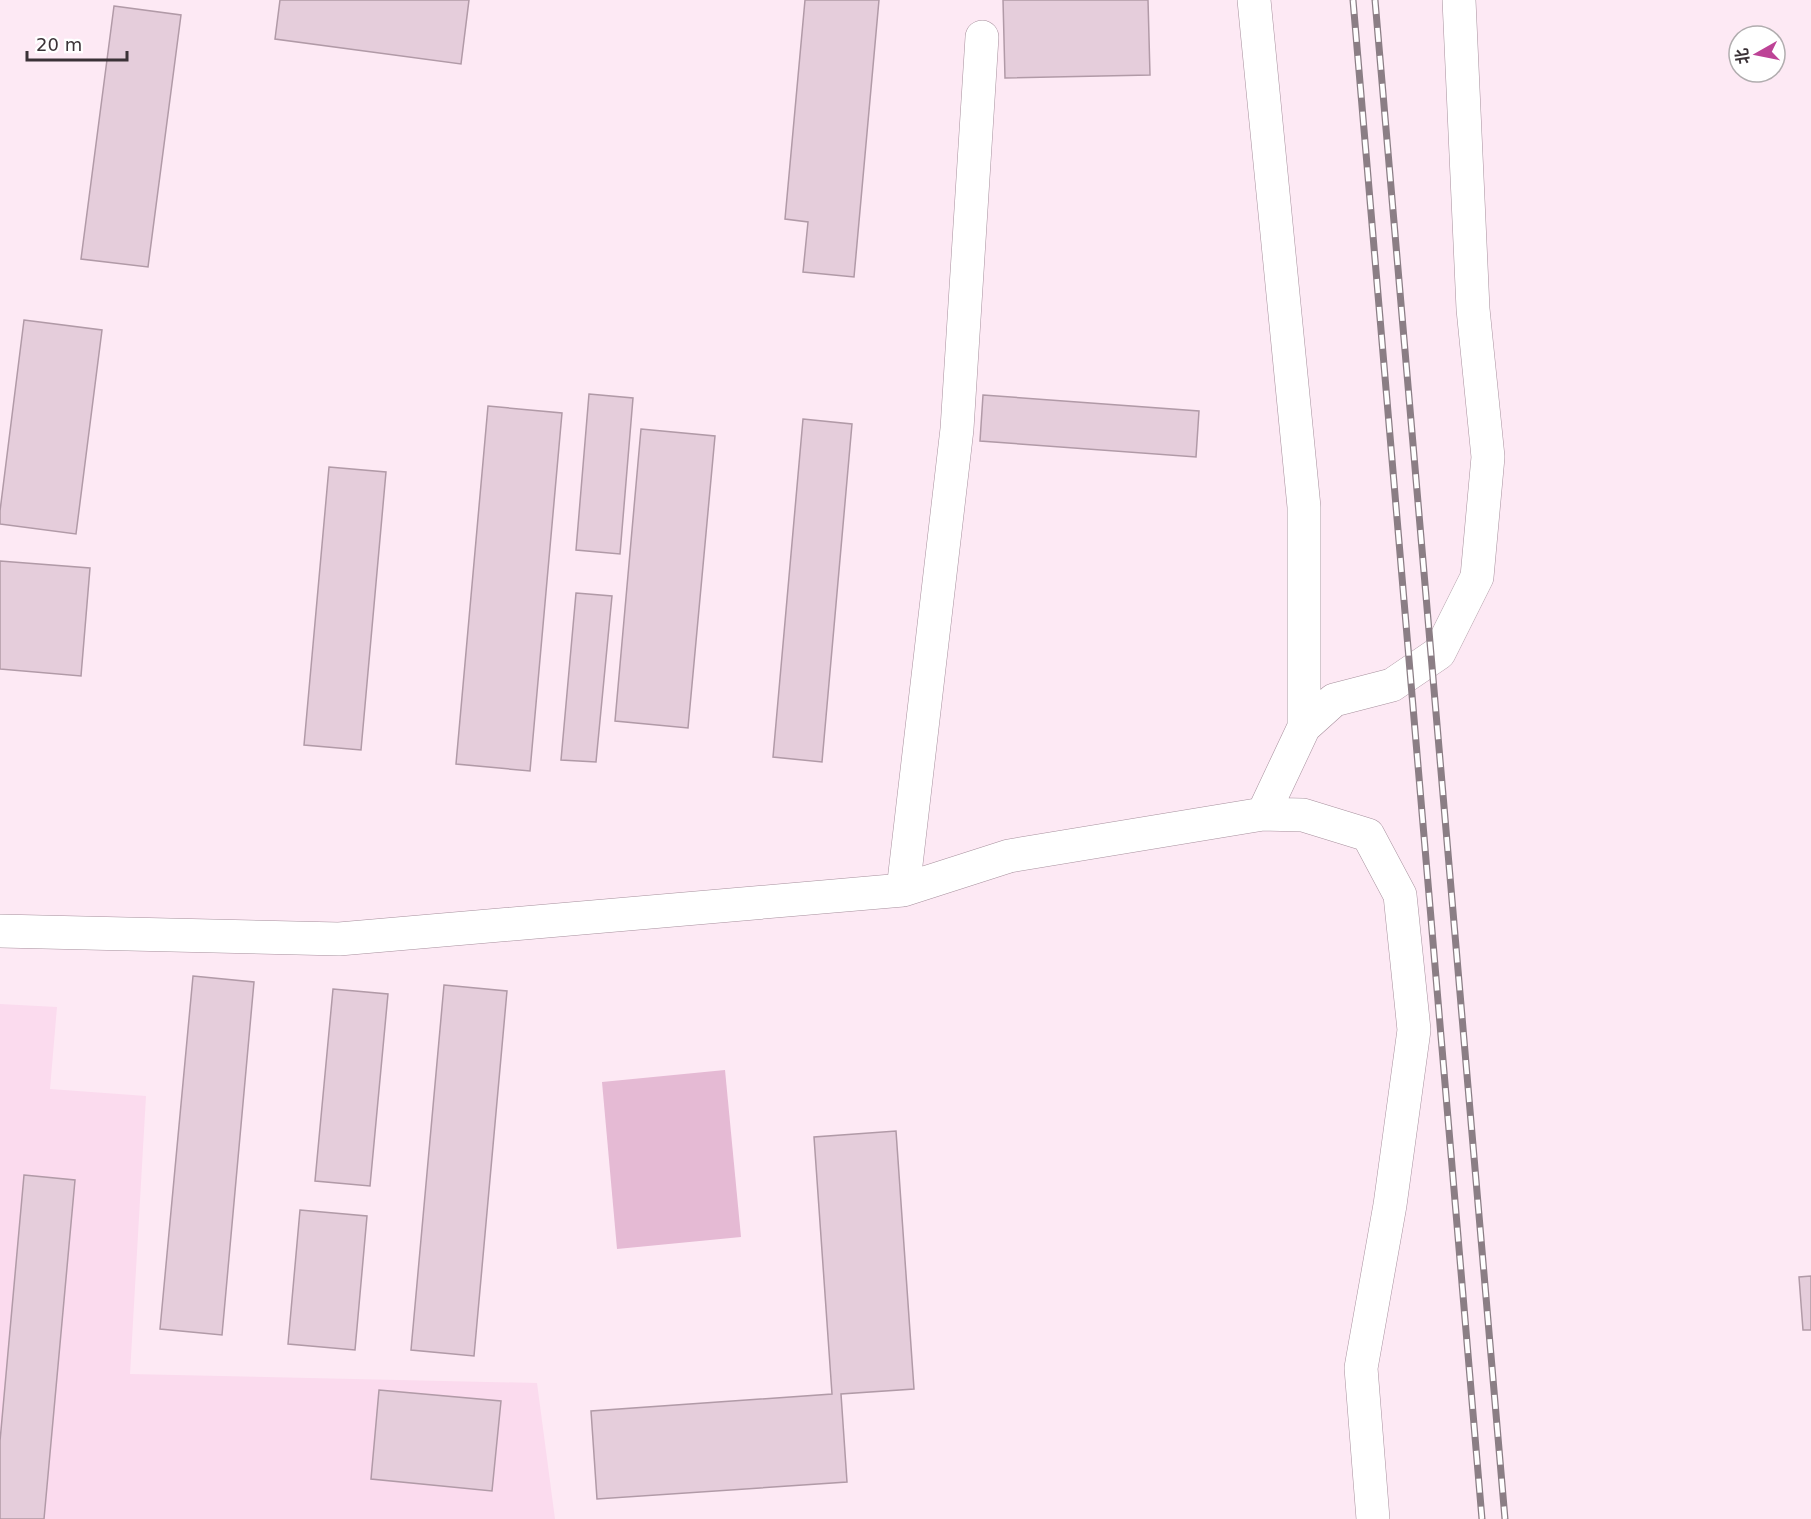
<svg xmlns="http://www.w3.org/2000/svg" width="1811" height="1519" font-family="'DejaVu Sans','Noto Sans SC',sans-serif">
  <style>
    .built { fill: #fbdbee }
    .green { fill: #e5bad4 }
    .building { fill: #e5cddb; stroke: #b19aa7; stroke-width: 1.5 }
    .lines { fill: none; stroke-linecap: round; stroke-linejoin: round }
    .minor-casing { stroke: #a7909d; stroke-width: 34 }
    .minor { stroke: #fff; stroke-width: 33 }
    .rail-casing { stroke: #8b7e85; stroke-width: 7 }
    .rail { stroke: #fff; stroke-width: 4.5; stroke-dasharray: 14; stroke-linecap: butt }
  </style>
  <rect width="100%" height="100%" fill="#fde9f4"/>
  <path class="built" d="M0 1004 57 1007 50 1089 146 1096 130 1374 537 1383 555 1519H0Z"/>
  <path class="green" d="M725 1070 741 1237 617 1249 602 1082Z"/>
  <path class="building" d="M280 0H469L461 64 275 39Z
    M805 0H879L854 277 803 272 808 222 785 219Z
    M1003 0H1148L1150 75 1005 78Z
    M114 6 181 15 148 267 81 259Z
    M24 320 102 330 76 534 0 524V511Z
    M589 394 633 398 620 554 576 550Z
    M983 395 1199 411 1196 457 980 441Z
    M488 406 562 413 530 771 456 764Z
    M803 419 852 424 822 762 773 757Z
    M641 429 715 436 688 728 615 721Z
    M329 467 386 472 361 750 304 745Z
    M0 561 90 568 81 676 0 669Z
    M576 593 612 596 596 762 561 760Z
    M193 976 254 982 222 1335 160 1329Z
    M444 985 507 991 474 1356 411 1350Z
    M333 989 388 994 370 1186 315 1181Z
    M896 1131 914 1389 841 1394 847 1482 597 1499 591 1411 832 1394 814 1137Z
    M24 1175 75 1180 44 1519H0V1441Z
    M300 1210 367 1216 355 1350 288 1344Z
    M1811 1276V1330H1803L1799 1277Z
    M379 1390 501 1401 492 1491 371 1479Z"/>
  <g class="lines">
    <g class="minor-casing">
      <path id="minor" d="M1254 0 1304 507V727
        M1263 814 1304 727 1334 700 1392 685 1439 653 1477 577 1488 457 1473 309 1459 0
        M903 890 1009 856 1263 814 1303 815 1368 835 1400 895 1414 1030 1390 1205 1361 1368 1373 1519
        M0 931 339 939 903 890 957 429 982 37"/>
    </g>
    <use href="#minor" class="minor"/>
    <g class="rail-casing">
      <path id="rail" d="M1353 0 1482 1519
        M1375 0 1505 1519"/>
    </g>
    <use href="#rail" class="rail"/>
  </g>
  <g transform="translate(1757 54) rotate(261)"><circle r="28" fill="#ffffff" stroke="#b1adaf" stroke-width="1.5"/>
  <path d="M0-4.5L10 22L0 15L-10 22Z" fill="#bd4396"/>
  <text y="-9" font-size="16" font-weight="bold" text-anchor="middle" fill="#3b3237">北</text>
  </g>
  <path d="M27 51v9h100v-9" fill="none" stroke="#3b3237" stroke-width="3"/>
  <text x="36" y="51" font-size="18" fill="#3b3237" stroke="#ffffff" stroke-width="4.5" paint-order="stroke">20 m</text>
</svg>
